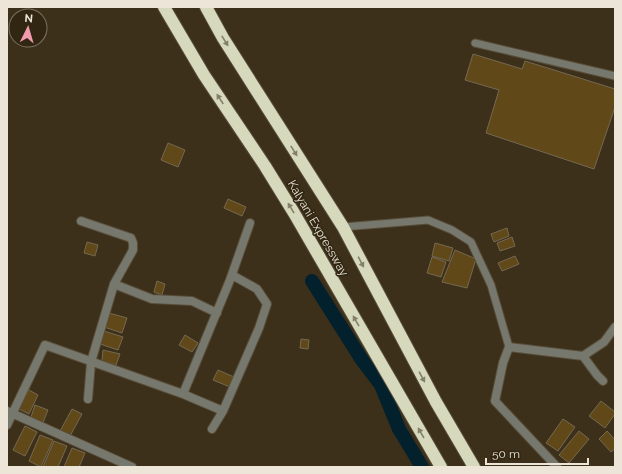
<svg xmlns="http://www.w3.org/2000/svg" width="622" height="474" font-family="Raleway,sans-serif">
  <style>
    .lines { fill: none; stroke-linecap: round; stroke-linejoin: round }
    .canal { stroke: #03202d; stroke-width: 14 }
    .building { fill: #604818; stroke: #756952 }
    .lane-casing { stroke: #584d39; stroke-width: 9 }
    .street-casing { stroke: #584d39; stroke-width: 10 }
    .highway-casing { stroke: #584d39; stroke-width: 14 }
    .lane { stroke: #77786d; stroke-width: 7 }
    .street { stroke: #77786d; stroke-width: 8 }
    .highway { stroke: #d7d9bd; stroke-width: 12 }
    .oneway { fill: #848068 }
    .labels { text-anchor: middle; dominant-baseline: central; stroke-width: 3; stroke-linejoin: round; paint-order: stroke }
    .street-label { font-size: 12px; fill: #ece5d8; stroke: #312612 }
  </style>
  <rect width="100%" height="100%" fill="#3c301b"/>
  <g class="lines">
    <path class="canal" d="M312 281 362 360 381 385 399 429 422 467"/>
  </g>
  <path class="building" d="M473 54 522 69 525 61 615 89V107L594 169 486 133 499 90 465 80Z
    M168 143 185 150 178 167 161 160Z
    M228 199 246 207 242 216 224 208Z
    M507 228 509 236 494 242 491 234Z
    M512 237 515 246 500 251 497 243Z
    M87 242 98 245 95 256 84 253Z
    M435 243 453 248 449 261 432 256Z
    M455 250 476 259 467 288 442 282Z
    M515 256 519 264 502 271 498 263Z
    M432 257 446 262 441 277 427 273Z
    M157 281 165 284 162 295 154 292Z
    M109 313 127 318 122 333 104 327Z
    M104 331 123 337 118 350 100 344Z
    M185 335 198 343 192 352 179 345Z
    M301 339 309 340 308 349 300 348Z
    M103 350 120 354 116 365 102 361Z
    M218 370 234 377 230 387 213 380Z
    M29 390 38 395 29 414 17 408Z
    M601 401 615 412V414L605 428 589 416Z
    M35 405 48 410 42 425 30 420Z
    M72 409 82 414 69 438 59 433Z
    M563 419 575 427 558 451 546 443Z
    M25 426 37 432 25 456 13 450Z
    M579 431 589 439 569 463 559 455Z
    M607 431 615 440V449L611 452 599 439Z
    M40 435 53 440 41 467 29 461Z
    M54 441 67 446 58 467H43Z
    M72 448 85 453 79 467H64Z"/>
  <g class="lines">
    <g class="lane-casing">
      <path id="lane" d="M475 43 615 76
        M343 227 428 220 452 230 471 242 491 285 509 347"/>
    </g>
    <g class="street-casing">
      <path id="street" d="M81 221 131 238 133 243V250L114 284 91 362 88 399
        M114 284 152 299 192 301 217 313
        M583 356 597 375 603 381
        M183 394 230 280 250 223
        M7 411 132 467
        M7 425 45 345 183 394 223 411
        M212 429 223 411 259 328 267 304 257 289 232 275
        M557 467 495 401 503 363 509 347 583 356 604 342 615 327"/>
    </g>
    <g class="highway-casing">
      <path id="highway" d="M164 7 204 75 265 166 294 213 441 467
        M206 7 223 38 343 227 436 402 474 467"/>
    </g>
    <use href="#lane" class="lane"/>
    <use href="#street" class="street"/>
    <use href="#highway" class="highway"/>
  </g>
  <defs><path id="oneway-solid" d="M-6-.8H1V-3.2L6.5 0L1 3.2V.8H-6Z"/></defs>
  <g class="oneway">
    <use href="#oneway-solid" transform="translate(225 41) rotate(58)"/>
    <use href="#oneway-solid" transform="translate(220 99) rotate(-123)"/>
    <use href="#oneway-solid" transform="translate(294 151) rotate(58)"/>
    <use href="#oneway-solid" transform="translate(291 208) rotate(-121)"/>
    <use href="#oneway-solid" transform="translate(361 262) rotate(62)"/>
    <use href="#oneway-solid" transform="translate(356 321) rotate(-120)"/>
    <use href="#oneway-solid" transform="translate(422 377) rotate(61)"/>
    <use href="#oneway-solid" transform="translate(421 433) rotate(-120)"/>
  </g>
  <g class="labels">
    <g class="street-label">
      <text transform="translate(318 228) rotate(60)">Kalyani Expressway</text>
    </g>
  </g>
  <rect width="622" height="474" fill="none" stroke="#ece5d8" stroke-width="16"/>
  <g transform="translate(28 28) rotate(5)"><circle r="19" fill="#312612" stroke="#7c7261"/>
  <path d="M0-3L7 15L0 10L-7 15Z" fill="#f29aae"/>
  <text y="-6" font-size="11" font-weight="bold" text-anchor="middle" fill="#ece5d8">N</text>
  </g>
  <path d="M486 458v6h102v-6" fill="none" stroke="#ece5d8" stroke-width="2"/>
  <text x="492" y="458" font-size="12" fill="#ece5d8" stroke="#312612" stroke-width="3" paint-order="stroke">50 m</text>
</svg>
